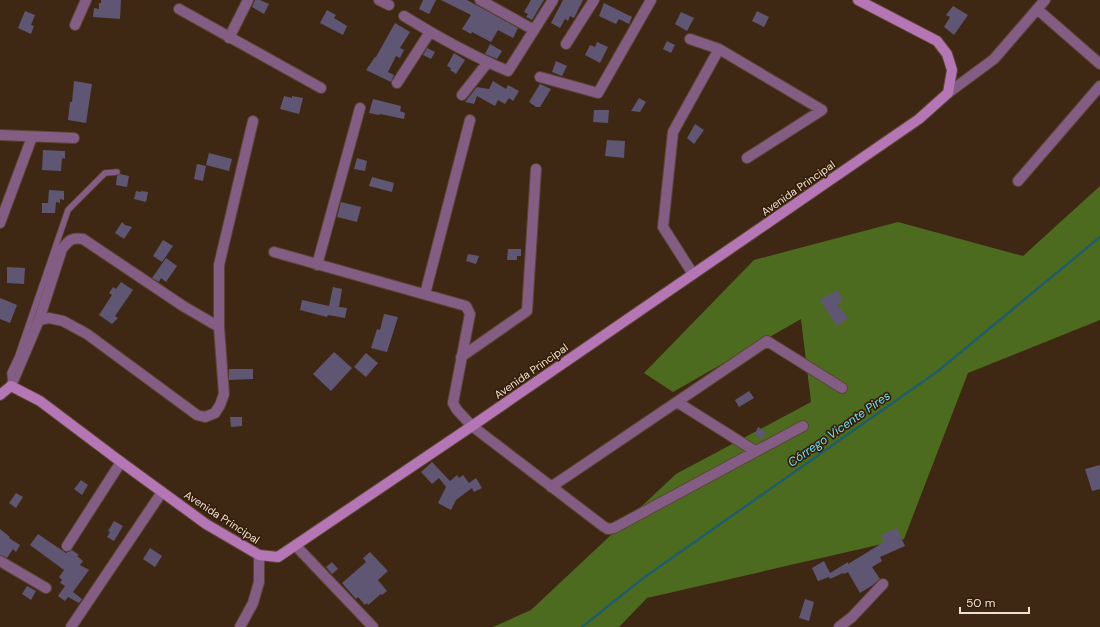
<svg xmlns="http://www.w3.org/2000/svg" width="1100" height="627" font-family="'DM Sans',sans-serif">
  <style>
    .forest { fill: #4c6b1f }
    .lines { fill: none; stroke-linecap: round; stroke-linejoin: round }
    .stream { stroke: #1f5d6a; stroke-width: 2.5 }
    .building { fill: #5e5673 }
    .lane-casing { stroke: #5b4532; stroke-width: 7 }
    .street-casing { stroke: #5b4532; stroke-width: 12 }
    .secondary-casing { stroke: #5b4532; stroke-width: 12 }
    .lane { stroke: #845d85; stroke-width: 5.5 }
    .street { stroke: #845d85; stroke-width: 10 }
    .secondary { stroke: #b476b5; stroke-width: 10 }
    .labels { text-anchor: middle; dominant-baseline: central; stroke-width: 3.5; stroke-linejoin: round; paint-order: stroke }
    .street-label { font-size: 11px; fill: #efe0d3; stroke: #351e09 }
    .water-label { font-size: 12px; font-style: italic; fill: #6ce1fa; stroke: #351e09 }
  </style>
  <rect width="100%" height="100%" fill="#3f2813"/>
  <path class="forest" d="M1100 186V320L968 373 904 539 647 598 619 627H493L531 610 676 474 811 402 801 319 673 392 644 373 754 260 898 222 1023 256Z"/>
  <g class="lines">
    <path class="stream" d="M582 627 642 579 938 371 1100 237"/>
  </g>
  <path class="building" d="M101 0H121L120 19 93 17 94 8 99 9V3H101Z
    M255 0H260L269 4 264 14 252 7Z
    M423 0H436L429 14 419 9Z
    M441 0H467L518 28 513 38 498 30 491 42 472 32 471 34 462 29 471 15Z
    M531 0H544L532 20 526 17 528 14 524 12Z
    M563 0H583L574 18 570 16 568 21 565 19 560 28 551 23Z
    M604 3 632 17 629 24 619 19 616 24 599 16Z
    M953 6 968 15 954 35 944 27 950 17 946 15Z
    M327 10 336 15 334 18 347 26 343 35 320 23Z
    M25 11 35 15 31 25 34 26 31 34 18 28Z
    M757 11 769 17 764 27 752 21Z
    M681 12 694 18 687 31 675 24Z
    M395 23 410 32 400 48 404 50 400 58 396 56 388 72 394 75 391 82 366 70 375 57H376Z
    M667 41 675 45 671 53 663 49Z
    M597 42 608 47 600 63 585 55 590 45 595 47Z
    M490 44 502 51 497 59 485 54Z
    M427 48 435 52 431 59 423 55Z
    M454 53 465 60 456 74 450 70 451 68 447 66Z
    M556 61 567 66 562 76 552 72Z
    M74 81 92 84 86 123 68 120 70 102H72Z
    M493 81 506 89 508 85 519 91 513 101 509 98 505 104 498 100 495 106 477 96 474 104 465 102 477 87 489 89Z
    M540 84 551 89 540 107H536L529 102Z
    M284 96 292 98V96L303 98 299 114 280 109Z
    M639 98 646 102 640 112 631 111Z
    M373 99 401 106 400 111 405 113 404 119 380 114 379 115 369 113Z
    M594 110H609L608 123 593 122Z
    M695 124 704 130 694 144 687 138Z
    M607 140 625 141 624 158 605 156Z
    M43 150 65 151V159L62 158 61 171 42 170Z
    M209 153 232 159 229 171 206 165Z
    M357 158 367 161 365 171 354 169Z
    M197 164 206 166 203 181 194 179Z
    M120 174 129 176 127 187 116 185 117 176Z
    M372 177 394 183 392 192 369 186Z
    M49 190 64 191V200L60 199V203L56 202 55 213H42V203H48Z
    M136 191 141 192V191L148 192 146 202 134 199Z
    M341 202 361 207 357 222 337 217Z
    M122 222 125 225 132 227 124 239 115 233Z
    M163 240 173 246 162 262 153 256Z
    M508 249H521V256H517V260H507Z
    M468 254 479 256 476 264 466 261Z
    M166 258 177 266 166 282 161 278 159 282 152 278Z
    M7 267 25 268 24 284 7 283Z
    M121 282 133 290 115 316 118 318 112 324 99 315 112 295 109 293 113 287 116 289Z
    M333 287 342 289 339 307 347 308 345 318 328 315 327 317 300 310 302 300 329 306Z
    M837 290 843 300 837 304 848 318 837 326 820 300Z
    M0 298 17 305 10 323 0 319Z
    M384 314 398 317 387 352 371 348 377 329 380 330Z
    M334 352 352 368 331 391 313 374Z
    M366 353 378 363 366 377 354 367Z
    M229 369H253V379L229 380Z
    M749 391 754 398 739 407 735 400Z
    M230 417H242V426L231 427Z
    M758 427 766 432 762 439 755 435Z
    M432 462 450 481 457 475 459 478 463 475 469 483 476 478 482 488 474 492 472 488 456 500 451 510 438 503 446 487 439 478 432 484 421 472Z
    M1100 465V489L1092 491 1085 469Z
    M81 480 88 485 82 495 74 489Z
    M16 493 23 497 16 508 9 503Z
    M114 521 123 526 114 541 107 537 110 532 108 531Z
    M897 528 905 546 880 557 882 561 872 567 880 579 873 585 860 593 848 572 844 574 843 573 830 579 829 577 818 581 812 568 824 561 830 573 848 562V564L884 542 881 535Z
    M0 529 10 537 9 538 20 545 16 552 13 549 7 558 0 555Z
    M38 534 66 553 72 550 79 555 77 556 83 561 80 565 89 570 73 592 82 599 79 603 68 597 65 601 58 596 65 586 60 583 62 580 59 577 64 570 30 545Z
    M150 548 162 556 155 567 143 559Z
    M370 552 388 571 378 580 387 591 382 595 381 594 368 605 367 603 365 605 358 597 356 599 342 583 366 562 363 558Z
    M332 562 338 569 332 574 326 567Z
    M27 586 36 591 31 600 22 594Z
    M805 599 814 602 809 621 799 618Z"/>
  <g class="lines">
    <g class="lane-casing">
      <path id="lane" d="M11 382 10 373 18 356 68 210 105 173 117 172"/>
    </g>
    <g class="street-casing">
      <path id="street" d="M379 0 389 5
        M480 0 534 30
        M179 9 321 88
        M1037 9 1100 64
        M404 16C438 37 472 56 508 71L553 0
        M75 25 86 0
        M229 38 248 0
        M690 39 719 49 822 110 747 158
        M566 44 594 0
        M540 77 598 93 651 0
        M397 83 430 32
        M948 93 994 59 1045 0
        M462 95 488 62
        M0 135 74 138
        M1018 181 1100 86
        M0 223 32 137
        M274 252 466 306 470 314 453 403 457 410 472 426 603 526 608 529 614 528 803 426
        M317 265 360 108
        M693 274 663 227 673 132 719 49
        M425 294 470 120
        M39 320 49 318 63 321 87 334 197 415 205 417 215 413 220 405 224 394 219 327V265L253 121
        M461 357 527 311 536 169
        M11 386 39 320 62 249C69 240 72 237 83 239L183 306 219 327
        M677 402 755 451
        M551 487 767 341 842 388
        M67 546 121 462
        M296 546 373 627
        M0 561 46 588
        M71 627 162 492
        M240 627 253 603 259 582V555
        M839 627 852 617 883 584"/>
    </g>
    <g class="secondary-casing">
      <path id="secondary" d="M0 395 11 386 40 401 121 462 206 524 259 555 278 557 472 426 919 119 948 93 952 70 947 54 937 41 858 0"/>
    </g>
    <use href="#lane" class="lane"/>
    <use href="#street" class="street"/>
    <use href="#secondary" class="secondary"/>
  </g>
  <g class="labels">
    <g class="street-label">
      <text transform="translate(798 188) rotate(-35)">Avenida Principal</text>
      <text transform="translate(531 371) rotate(-35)">Avenida Principal</text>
      <text transform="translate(222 517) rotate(33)">Avenida Principal</text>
    </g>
    <g class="water-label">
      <text transform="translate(839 429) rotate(-35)">Córrego Vicente Pires</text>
    </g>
  </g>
  <path d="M960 607v6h69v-6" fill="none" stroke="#efe0d3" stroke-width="2"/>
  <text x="966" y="607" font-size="12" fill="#efe0d3" stroke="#351e09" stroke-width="3" paint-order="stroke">50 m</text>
</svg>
